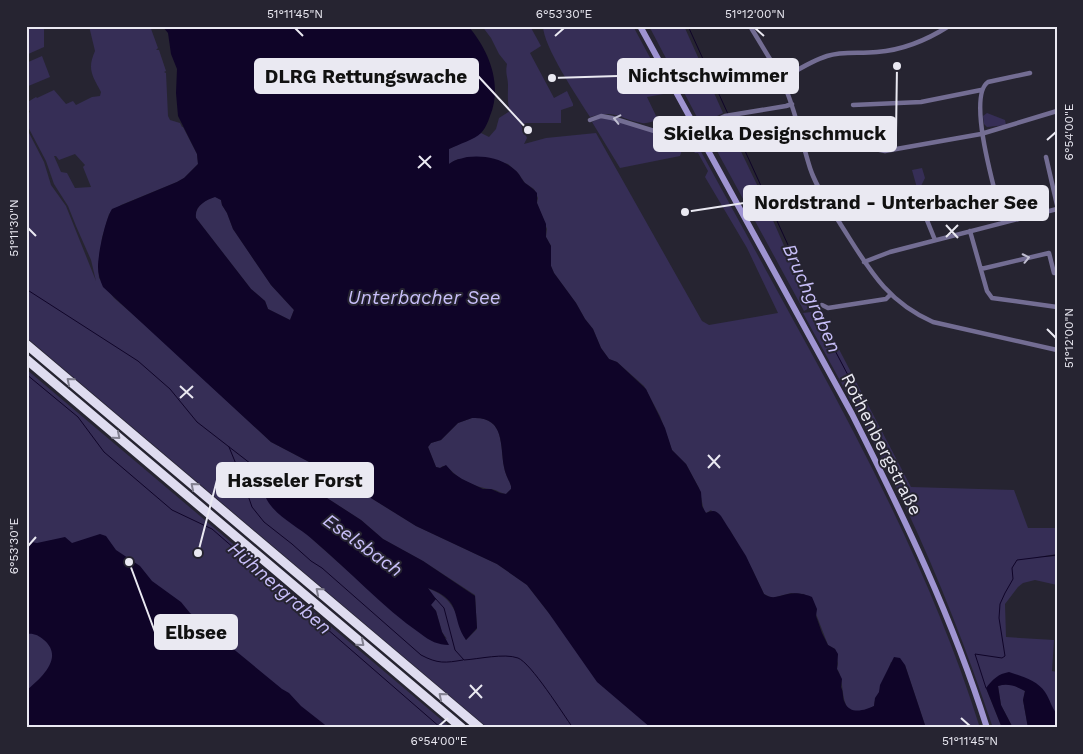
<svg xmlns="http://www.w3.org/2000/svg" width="1083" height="754" font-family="'Work Sans',sans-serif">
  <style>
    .green { fill: #362e56; fill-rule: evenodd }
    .water { fill: #0f0428; fill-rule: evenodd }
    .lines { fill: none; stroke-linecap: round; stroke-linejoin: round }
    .stream { stroke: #0f0428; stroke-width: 1 }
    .street { stroke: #736d93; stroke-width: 4.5 }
    .secondary { stroke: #9f94d2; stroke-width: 6 }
    .highway { stroke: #dfdcf0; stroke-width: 9 }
    .oneway { stroke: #c0bed1 }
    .oneway2 { stroke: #828090 }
    .ticks { fill: none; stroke: #eae9f2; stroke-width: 2 }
    .labels { text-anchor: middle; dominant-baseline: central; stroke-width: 4; stroke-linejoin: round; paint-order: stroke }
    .street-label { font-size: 18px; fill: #eae9f2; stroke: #262431 }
    .water-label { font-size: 19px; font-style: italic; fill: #c8bff9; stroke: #262431 }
    .leader { fill: none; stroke: #eae9f2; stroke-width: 2 }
    .callout-dot { fill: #eae9f2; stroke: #262431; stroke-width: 2 }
    .callout { fill: #eae9f2; stroke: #eae9f2; stroke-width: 2 }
    .callout-label { font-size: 19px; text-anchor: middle; font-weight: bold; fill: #111 }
    .neatline { fill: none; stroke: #eae9f2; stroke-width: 2 }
    .ticks-label { font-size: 12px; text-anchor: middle; fill: #eae9f2 }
  </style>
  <rect width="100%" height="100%" fill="#262431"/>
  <path class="green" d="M26 26H44V47L26 55Z
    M89 26H150L158 48 156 50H159L166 71 164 72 166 73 168 116 170 120 180 123 182 127H183L197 154 198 164 184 178 177 182 121 205 109 214 102 238 98 267 99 278 114 298 159 337 172 350 271 442 334 475 416 526 497 564 527 585 548 612 651 728H488L26 337V127L44 162 51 185 66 206 96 281 91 260 76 226 68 206 54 184 46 161 26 123V109L28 113 30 112 26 103 36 97 37 98 54 90 66 104 73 101 76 105 92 97 100 96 101 92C92 75 87 69 95 51ZM75 154 85 165 83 167 91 187 75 188 67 173 61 172 54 156H56L59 160ZM279 467 361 520 383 539 423 561 475 595 477 629 466 640C456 614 455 598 427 588L431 605 436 611 442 632 447 639 396 614 312 539 264 474Z
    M482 26H530L541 46 530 53 554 98 567 91 573 104V106L561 110V123H526L521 125 527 138 524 144 546 138 596 133 702 321 709 325 778 313 747 248 705 177 708 171 698 153H695L686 141 693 137C733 210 773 283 813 356 878 475 939 597 980 728H926L905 665 891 662C888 672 883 680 880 690 878 697 875 697 874 706 834 728 848 683 837 669L838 664 835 649 828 645 816 614 804 594 791 593 772 598 764 594 753 571 730 530 711 510 706 513 704 511 699 488 686 464 672 450 660 416 644 386 617 362 609 359 601 348 593 329 585 319 576 303 554 273 551 266V246L546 237 547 229 537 203 538 198 534 189 525 183 518 173 508 164 501 162 458 159 449 164V149L481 133 489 137 496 129 499 118 510 111C507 102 508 95 508 85 508 77 505 74 507 64L499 54 491 38Z
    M543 26H633L669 93 647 97 658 120C653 121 647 124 642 123 620 119 615 109 590 117 578 98 543 46 543 26Z
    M649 26H684L723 113 703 123 699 121Z
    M42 56 50 77 26 87V63Z
    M987 113 1005 120 1006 125 987 127 984 124 983 116Z
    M600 118 612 119 673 139 682 150 680 156 620 168 592 122Z
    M716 124 725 141 734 137 760 191 811 307 804 311 705 129Z
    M922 168 925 178 921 186 917 188 912 170Z
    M215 196 221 200 222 205 227 213 233 229 271 285 294 310 290 320 268 309 265 301 251 289 196 218C194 206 206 200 215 196Z
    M819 311 911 487 1014 490 1028 528H1057V554L1038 557 1057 556V585L1035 580 1023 583 1018 587 1005 604 1006 637 1054 640 1052 671 1057 672V714L1052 709 1049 700 1025 678 986 688 1002 728H993C966 647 935 568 898 491 869 431 835 372 803 313Z
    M26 369 418 700 451 728H26Z
    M472 418C505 416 500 445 504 467 505 474 509 480 511 486V489L506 494C500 493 496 489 490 489 480 488 468 483 460 478 454 474 450 468 443 466L440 468 436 467 428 447 431 443 441 440 458 423Z
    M1005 684 1014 685 1025 691 1023 700 1028 728H1013L1001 705 998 686Z"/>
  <path class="water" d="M162 26H468C489 50 503 85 490 116 488 122 485 129 481 133 474 140 459 144 449 149V164C454 160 459 159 467 157 484 155 502 158 515 170 520 174 521 179 525 183 529 186 534 189 537 193V203L546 224V237L551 246V266L554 273 576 303 585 319 593 329 601 348 609 359 617 362 646 389 665 428 672 450 686 464 701 492 702 506 706 513C713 510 716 510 721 516L746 556 764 594C773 600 778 596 788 594 795 592 806 594 812 597L817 609 816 616 822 633 828 645 835 649 838 654 837 669 842 679 841 687C844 693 842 698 845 703 850 715 866 710 874 706L875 698 879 692 880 685 894 657 900 658 905 665 926 728H651L597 682 548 612 527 585 497 564 416 526 334 475 271 442 103 287C100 280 98 274 98 267 98 254 105 220 112 209L177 182 184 178 198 164 197 154 178 116 176 93 177 69 171 54 168 33ZM215 197 221 200 222 205 227 213 233 229 271 285 294 310 290 320 268 309 265 301 251 289 196 218C194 206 206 200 215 197ZM472 418C505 416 500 445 504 467 505 474 509 480 511 486V489L506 494 500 493 491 489H483L462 479 453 473 446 465 440 468 436 467 428 447 431 443 441 440 458 423Z
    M279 467 361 520 383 539 423 561 475 596 477 628 466 640C450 617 464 601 428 588L436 599 431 605 436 611 442 632 449 645C438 645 430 641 421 634 382 607 349 570 312 539 297 526 277 517 267 500 262 491 262 483 264 474Z
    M100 534 106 536 116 550 140 566 152 581 181 602 190 613 223 636 231 647 282 689 289 693 301 706 329 728H26V691C40 679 65 658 44 640 38 635 34 633 26 634V541L37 543 65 537 72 543Z
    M1009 672C1021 676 1038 681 1045 692 1050 699 1051 707 1057 714V728H1028L1023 700 1025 691C1016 686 1008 683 998 686L1001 705 1013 728H1002L986 688C993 679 998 674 1009 672Z"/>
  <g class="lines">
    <path class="stream" d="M688 26 728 114
      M730 118 820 315 821 324 906 485
      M26 289 138 361 170 389 197 422 264 474
      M26 374 78 417 104 452 172 510 212 529 441 728
      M229 447 243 481 252 507 264 522 292 544 311 561 322 568 421 655C438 664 445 663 463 660
      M435 598 444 608 455 650 464 660C479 659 504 653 518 658 531 663 563 714 573 728
      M986 688 975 654 1002 658 1005 656 999 618 1000 604 1005 593 1013 579 1012 568 1017 560 1057 555"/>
    <path class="street" d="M750 26 782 79 787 92C797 117 802 143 810 168 817 189 830 207 841 225 868 267 885 301 933 322L1057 350
      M782 79C796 71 811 61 827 56 843 51 860 54 877 52 904 50 927 40 949 26
      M853 105 921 102 981 90
      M590 120 601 116 612 118 677 138 725 116 786 106 792 104
      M875 149 885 151 981 134 1057 111
      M1046 157 1057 205
      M914 195 920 203 935 240
      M1003 222C997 198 966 97 988 82L1030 73
      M970 231 987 291 992 298 1057 307
      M864 262 890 252 1057 209
      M981 269 1049 253 1054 273 1057 272
      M822 305 828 308 886 299 890 295"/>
    <path class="secondary" d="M640 26 852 414C904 517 952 617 987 728"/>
    <path class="highway" d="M26 344 480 728
      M26 359 462 728"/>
  </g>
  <defs><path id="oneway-chevron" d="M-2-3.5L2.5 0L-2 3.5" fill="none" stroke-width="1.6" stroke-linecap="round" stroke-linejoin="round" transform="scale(1.25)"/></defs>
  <g class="oneway">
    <use href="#oneway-chevron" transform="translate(617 119) rotate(-167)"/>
    <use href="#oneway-chevron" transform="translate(1026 258) rotate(-12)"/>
  </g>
  <g class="oneway2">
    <use href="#oneway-chevron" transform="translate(70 381) rotate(-140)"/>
    <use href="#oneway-chevron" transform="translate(117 436) rotate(40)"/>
    <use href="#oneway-chevron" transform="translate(194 486) rotate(-140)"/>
    <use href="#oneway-chevron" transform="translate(319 591) rotate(-140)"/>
    <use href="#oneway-chevron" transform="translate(361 643) rotate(40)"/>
    <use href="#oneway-chevron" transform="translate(442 696) rotate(-140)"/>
  </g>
  <path class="ticks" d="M295 28 303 36M755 28 764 36M555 36 564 28M1047 140 1056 132M419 156 431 168M418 168 431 156M946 225 958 238M28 228 36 236M946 237 958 225M1047 329 1056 338M180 386 193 398M180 398 193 386M708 455 720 468M708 468 720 455M28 546 36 537M470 685 482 698M469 698 482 685M961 718 970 726M439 726 448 718"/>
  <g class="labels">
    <g class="street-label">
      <text transform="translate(882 444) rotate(63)">Rothenbergstraße</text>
    </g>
    <g class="water-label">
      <text x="424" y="297">Unterbacher See</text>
      <text transform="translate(812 298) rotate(66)">Bruchgraben</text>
      <text transform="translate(363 545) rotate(36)">Eselsbach</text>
      <text transform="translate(280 588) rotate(41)">Hühnergraben</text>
    </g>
  </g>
  <path class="leader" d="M552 78L618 76M528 130L478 76M897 66L896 134M685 212L744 203M198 553L217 480M129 562L155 632"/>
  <g class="callout-dot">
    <circle cx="552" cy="78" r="5"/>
    <circle cx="528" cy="130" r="5"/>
    <circle cx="897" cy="66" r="5"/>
    <circle cx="685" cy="212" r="5"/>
    <circle cx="198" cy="553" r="5"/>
    <circle cx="129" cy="562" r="5"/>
  </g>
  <g class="callout">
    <rect x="618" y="59" width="180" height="34" rx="5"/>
    <rect x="255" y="59" width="223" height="34" rx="5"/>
    <rect x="654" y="117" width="242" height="34" rx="5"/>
    <rect x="744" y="186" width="304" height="34" rx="5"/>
    <rect x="217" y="463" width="156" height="34" rx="5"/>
    <rect x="155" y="615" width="82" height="34" rx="5"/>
  </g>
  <g class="callout-label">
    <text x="708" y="82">Nichtschwimmer</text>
    <text x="366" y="83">DLRG Rettungswache</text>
    <text x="775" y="140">Skielka Designschmuck</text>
    <text x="896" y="209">Nordstrand - Unterbacher See</text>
    <text x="295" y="487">Hasseler Forst</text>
    <text x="196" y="639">Elbsee</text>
  </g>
  <rect width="1083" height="754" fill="none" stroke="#262431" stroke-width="55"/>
  <rect x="28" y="28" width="1028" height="698" class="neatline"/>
  <g class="ticks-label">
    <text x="295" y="18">51°11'45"N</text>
    <text x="564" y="18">6°53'30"E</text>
    <text x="755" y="18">51°12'00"N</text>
    <text transform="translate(1069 132) rotate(-90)" y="4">6°54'00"E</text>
    <text transform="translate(14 228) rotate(-90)" y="4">51°11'30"N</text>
    <text transform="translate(1069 338) rotate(-90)" y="4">51°12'00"N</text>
    <text transform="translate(14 546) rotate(-90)" y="4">6°53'30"E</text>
    <text x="439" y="745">6°54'00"E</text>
    <text x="970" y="745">51°11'45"N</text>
  </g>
</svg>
